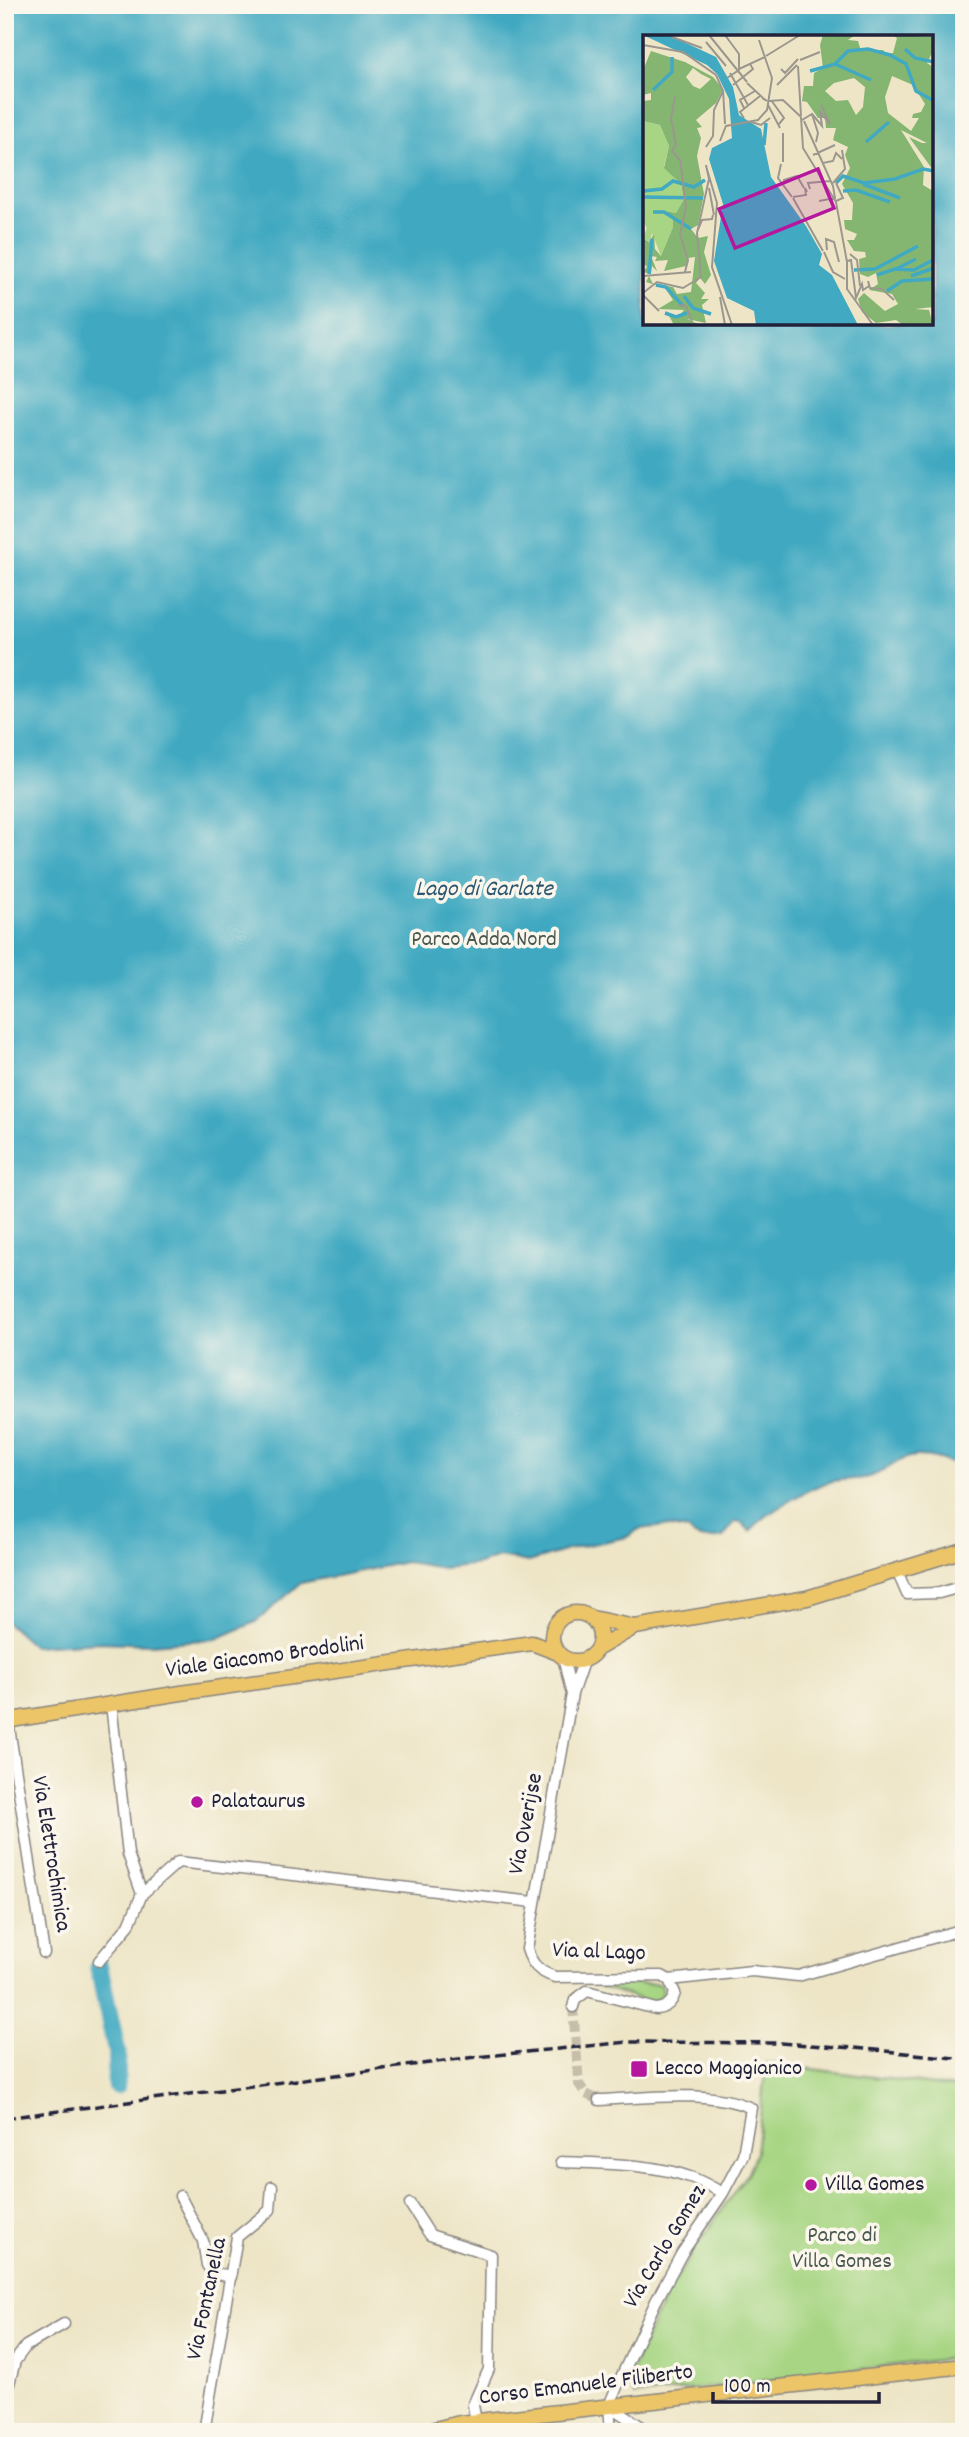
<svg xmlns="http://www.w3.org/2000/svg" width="969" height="2437" font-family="Dekko,sans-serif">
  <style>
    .green { fill: #a7d583; stroke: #647c5f; stroke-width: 2 }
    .water { fill: #41a9c1; stroke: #32667e; stroke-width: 2; fill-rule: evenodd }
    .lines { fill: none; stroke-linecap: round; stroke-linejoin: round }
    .river { stroke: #41a9c1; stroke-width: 19 }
    .minor-tunnel { stroke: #c4beaa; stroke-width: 10; stroke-dasharray: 10 5; stroke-linecap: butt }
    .minor-casing { stroke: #888480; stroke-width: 13 }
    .major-casing { stroke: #888480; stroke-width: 17 }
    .minor { stroke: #fff; stroke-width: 10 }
    .major { stroke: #ecc569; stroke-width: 14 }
    .rail { stroke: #22223b; stroke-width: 3.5; stroke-dasharray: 10 5; stroke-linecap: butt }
    .poi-dot { fill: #b5179e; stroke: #fbf7ec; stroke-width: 2.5 }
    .labels { text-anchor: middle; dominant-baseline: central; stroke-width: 7; stroke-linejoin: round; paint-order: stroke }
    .park-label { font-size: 23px; fill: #4a5851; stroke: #fbf7ec }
    .street-label { font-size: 23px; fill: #22223b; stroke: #fbf7ec }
    .poi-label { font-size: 23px; fill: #22223b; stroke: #fbf7ec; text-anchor: start }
    .water-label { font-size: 24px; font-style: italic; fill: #2e5871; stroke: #fbf7ec }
    .inset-river { fill: none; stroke: #41a9c1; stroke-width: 3.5 }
    .inset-road { fill: none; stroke: #9c978e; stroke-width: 2 }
    .view { fill: #b5179e; fill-opacity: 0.15; stroke: #b5179e; stroke-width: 3.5 }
    .inset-edge { fill: none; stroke: #22223b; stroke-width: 3.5 }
  </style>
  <rect width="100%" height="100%" fill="#fbf7ec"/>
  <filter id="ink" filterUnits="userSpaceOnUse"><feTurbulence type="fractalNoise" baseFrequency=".0143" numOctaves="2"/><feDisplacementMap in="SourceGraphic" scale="14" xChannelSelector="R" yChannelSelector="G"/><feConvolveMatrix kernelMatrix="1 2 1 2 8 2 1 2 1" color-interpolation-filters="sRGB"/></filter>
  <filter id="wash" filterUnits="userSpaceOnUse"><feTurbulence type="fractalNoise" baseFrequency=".00686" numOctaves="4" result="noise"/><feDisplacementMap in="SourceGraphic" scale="28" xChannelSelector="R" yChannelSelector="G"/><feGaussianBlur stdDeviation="1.57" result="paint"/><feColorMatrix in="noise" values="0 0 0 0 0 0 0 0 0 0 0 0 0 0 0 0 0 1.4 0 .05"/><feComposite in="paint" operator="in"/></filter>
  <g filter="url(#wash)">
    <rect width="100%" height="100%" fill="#ede5c6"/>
    <path class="green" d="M608 1982 659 1984C668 1995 657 2003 646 2001L592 1984Z
      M766 2063 964 2089V2357L634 2396 627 2380 663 2301 695 2248 748 2172 756 2153Z"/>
    <path class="water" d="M5 5H938L964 13V1469C949 1461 934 1456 918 1456 899 1456 887 1472 869 1477 857 1480 844 1479 832 1481 809 1487 766 1513 750 1531L742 1523 735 1522 723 1537C710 1539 697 1542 688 1530L664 1526 639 1529 627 1537 577 1547 529 1562 498 1557 479 1564 443 1568 406 1562 301 1583 256 1622 216 1639 150 1644 100 1642 33 1646 5 1621ZM645 37H932V324H645Z"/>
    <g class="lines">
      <path class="river" d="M99 1968 117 2053 116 2085"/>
    </g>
  </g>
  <g filter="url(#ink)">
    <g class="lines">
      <path class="minor-tunnel" d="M573 2007 579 2084 586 2094 599 2100"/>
      <g class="minor-casing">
        <path id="minor" d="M897 1571 907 1594 939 1593 964 1586
          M563 1657 571 1691
          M111 1704 128 1854 142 1894
          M8 1721 44 1953
          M99 1961 129 1925 142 1894 178 1862 534 1902
          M669 1980 752 1971 798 1976 964 1929
          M573 2007 575 2000 587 1991 656 2009C667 2008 672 2003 675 1993L669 1980 662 1976 555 1977C539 1972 532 1965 527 1949L572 1694 584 1659
          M599 2100C647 2098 707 2089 751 2108L743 2155 723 2193 682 2253 656 2301 618 2384 609 2406 611 2432
          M561 2162C604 2164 652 2163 693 2178 703 2182 713 2188 723 2193
          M180 2196 203 2241 207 2265 213 2273 231 2277
          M410 2204 430 2235 491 2255 489 2369 473 2405 476 2422
          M5 2399 15 2361 26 2346 64 2324
          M609 2406 650 2432
          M204 2432 237 2237 270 2210 272 2187
          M854 2432 876 2429 882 2432"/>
      </g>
      <g class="major-casing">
        <path id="major" d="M552 1637a24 24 0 1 1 48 0a24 24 0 1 1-48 0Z
          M592 1618 635 1627
          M597 1649 635 1627 807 1598 964 1550
          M5 1721 181 1693 532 1643 558 1653
          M422 2432 460 2423 964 2366"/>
      </g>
      <use href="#minor" class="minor"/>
      <use href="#major" class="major"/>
      <path class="rail" d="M5 2118 475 2057 629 2042 780 2043 855 2048 964 2059"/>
    </g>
  </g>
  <g class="poi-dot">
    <circle cx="197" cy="1802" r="7"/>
    <rect x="630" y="2060" width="18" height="18" rx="3.5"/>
    <circle cx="811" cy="2185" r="7"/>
  </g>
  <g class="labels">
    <g class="park-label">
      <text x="484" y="940">Parco Adda Nord</text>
      <text x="842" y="2236">Parco di<tspan x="842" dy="26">Villa Gomes</tspan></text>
    </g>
    <g class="street-label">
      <text transform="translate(265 1658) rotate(-8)">Viale Giacomo Brodolini</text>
      <text transform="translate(527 1824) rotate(-79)">Via Overijse</text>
      <text transform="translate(50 1854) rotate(81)">Via Elettrochimica</text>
      <text transform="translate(599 1953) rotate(2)">Via al Lago</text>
      <text transform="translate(666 2247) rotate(-59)">Via Carlo Gomez</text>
      <text transform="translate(208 2299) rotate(-78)">Via Fontanella</text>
      <text transform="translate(586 2386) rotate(-7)">Corso Emanuele Filiberto</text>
    </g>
    <g class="poi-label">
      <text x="211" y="1802">Palataurus</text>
      <text x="655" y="2069">Lecco Maggianico</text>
      <text x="825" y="2185">Villa Gomes</text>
    </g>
    <g class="water-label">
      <text x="484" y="890">Lago di Garlate</text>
    </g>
  </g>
  <g transform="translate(643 35)">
    <rect width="290" height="290" fill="#ede5c6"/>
    <path d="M0 86 17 90 26 111 21 131 38 150 41 164 33 178 23 176 30 183V192L18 221 9 198 7 207 0 203 4 193 0 187Z" fill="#a7d583"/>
    <path d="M180 0H212L205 5 215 6 218 16 240 15 243 19 250 18 254 3 249 0 290 2V16L284 28 290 32V135L266 102 279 108H284L258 95 281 132 280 150 290 156V272L272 274 286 275 290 290H260L253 285 233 288 219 277 215 264 221 258 242 276 255 269 249 259 226 255 235 249 233 238 225 242 217 239 216 224 223 222 222 217 211 216 204 205H211L214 199 202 194 201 185H209L210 168 199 149 207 133 202 120 205 112 190 105 193 93H183L182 83H175L164 67 159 66 161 51H170L171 38 180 33 177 10ZM249 41 270 50 282 69 278 77 270 79 269 83H276L268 96 245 78 242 62ZM211 43 222 52 220 72 213 80 205 65 193 66 182 56 191 48ZM8 16 42 27 70 42 80 54 73 68 53 85 59 92 54 93 58 103 54 121 61 159 55 190 48 194 55 203 65 201 61 217 68 240 62 249 57 243 53 248 62 258 58 264H66L59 270 63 288 44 284 57 290H31L25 279 36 281 41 275 15 274 30 265 22 253 3 247 6 241 10 249 30 252 34 259 48 257 52 222 45 223 43 231 21 236 25 225 12 226 14 222 8 221 14 236 9 231 8 239 0 237 4 232 0 228V203L6 207 11 199 12 214 18 221 30 192V183L23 176 33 178 41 164 38 149 21 133 26 111 17 90 0 86V66L8 65V58L0 60V35ZM50 33 58 39 68 44 57 54 50 51 43 42Z" fill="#85b671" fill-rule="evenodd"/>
    <path d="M0 0H26L73 22 90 52 96 80 118 94 128 142 163 191 179 219 176 230 189 240 215 290H113L111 276 84 263 71 226 80 169 66 124 69 113 89 103 86 64 74 39 64 30Z" fill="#41a9c1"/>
    <path class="inset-river" d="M262 14 272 23 291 27M192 29 205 16 225 14 247 20 263 29 273 56 291 66M167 36 192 29 228 45M10 55 29 37V22M223 107 246 87M121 110 123 88M193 148 200 141 221 148 252 144 280 134 291 136M220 149 257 163M0 156 19 154 30 146 51 152 62 145M200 156 213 155 247 167M0 162 60 163M10 177H21L48 194M253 234 273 224M211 235 232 234 275 211M6 239 9 204M234 240 252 234 271 235 290 225M268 241 291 233M13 250 23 252 40 271M244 256 259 246 291 244M41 261 50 273 68 279M22 278 33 282 44 278"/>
    <path class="inset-road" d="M66 0 104 47M82 0 96 19V35L84 43M29 2 59 13M63 7 83 31M0 10 40 17 73 40 80 56 71 75 70 101 63 112M123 21 157 0M157 25 177 17M155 31 158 81M96 34 122 22M138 34 142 38 155 24M87 38 105 70M104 48 120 63 124 66 119 63M90 50 110 34 107 29M134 50 154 30M80 55 82 89M32 62 28 83 33 110 29 116 37 125 43 172 37 199 45 225 42 237M128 65 141 83 136 89M125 66 140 65 158 82M125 70 137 93M101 73 97 65 112 56M169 79 179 91 177 77 187 89 178 70M158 82 160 113 193 167 204 227V255M101 83 97 77 117 61M159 85 169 79 175 98 173 107M161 86 190 151 192 163 176 166M108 87 118 90 127 83M77 106 83 91 115 85 124 75 129 43 116 5M170 120 192 110M140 127V98M180 128 190 126 193 118 199 124M138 129 135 143 149 162M63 131 74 168 69 232 89 290M190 148 202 134 199 115M193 148 200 163 193 166M142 149 141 145 154 141 161 153M66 153 71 180M167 154 165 148 188 146M150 162 163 160 162 153 164 157M150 163 180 216M54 197 59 185 69 184 70 180M184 215 183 204 191 207 196 227M181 217 190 237 202 244M207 219 214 225 217 251M204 226 208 225 213 263 219 249 220 255 226 251M0 241 48 237M225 246 227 253 239 254 251 265M204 254 230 290M0 258 14 247 40 253 58 242 54 198 66 144 63 130M0 260 16 276M77 262 82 290M35 270 43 271 49 287"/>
    <path class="view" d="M175 134 191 173 92 213 76 174Z"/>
    <rect width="290" height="290" class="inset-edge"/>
  </g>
  <rect width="969" height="2437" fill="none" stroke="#fbf7ec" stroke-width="28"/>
  <path d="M713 2392v10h166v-10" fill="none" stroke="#22223b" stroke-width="3.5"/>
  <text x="724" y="2392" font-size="21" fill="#22223b" stroke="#fbf7ec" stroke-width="5" paint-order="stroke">100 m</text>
</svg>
